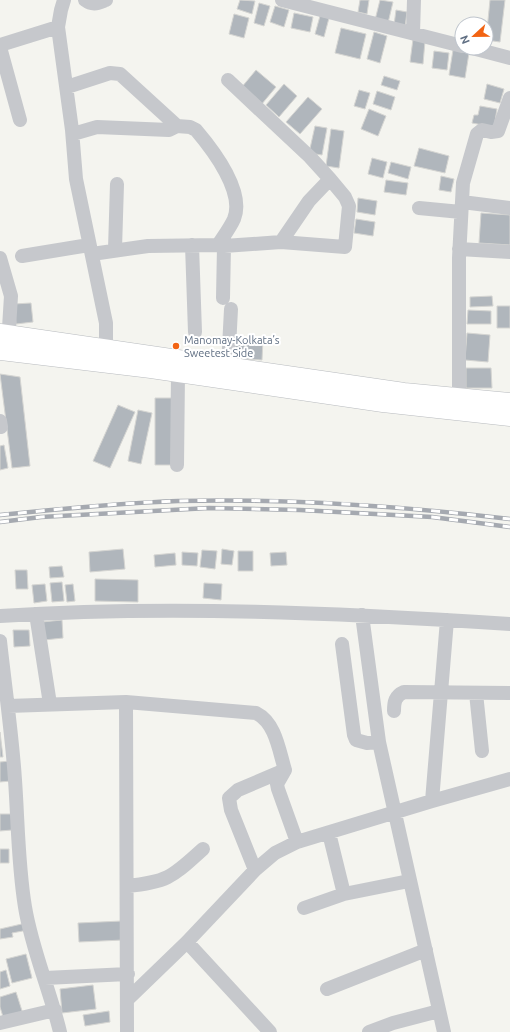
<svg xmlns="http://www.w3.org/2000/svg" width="510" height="1032" font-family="Ubuntu,sans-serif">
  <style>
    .building { fill: #b0b6bc; stroke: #d5d5d2 }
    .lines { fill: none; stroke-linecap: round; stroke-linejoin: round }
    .major-casing { stroke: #b8bbbf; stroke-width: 19 }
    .minor { stroke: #c6c8cc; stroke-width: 14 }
    .major { stroke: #fff; stroke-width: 18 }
    .rail-casing { stroke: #a5a9b0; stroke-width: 4.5 }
    .rail { stroke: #fff; stroke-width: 3; stroke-dasharray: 9; stroke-linecap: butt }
    .poi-dot { fill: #f26312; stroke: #fff; stroke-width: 1.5 }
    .labels { text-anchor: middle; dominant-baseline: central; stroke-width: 4; stroke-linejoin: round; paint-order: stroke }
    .poi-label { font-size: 11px; fill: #606f83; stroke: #fff; text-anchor: start }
  </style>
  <rect width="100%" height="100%" fill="#f4f4ef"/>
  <path class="building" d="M240 0 255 1 252 14 237 9Z
    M360 0H369L367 14 358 12Z
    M380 0 393 2 388 23 375 20Z
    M490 0H505L500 42 486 40Z
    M259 3 270 6 264 26 254 23Z
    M275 6 289 10 284 27 270 22Z
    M396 10 407 12 405 27 394 25Z
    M294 13 313 17 310 32 291 28Z
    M234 14 249 18 244 38 229 34Z
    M320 16 329 18 324 37 315 34Z
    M341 28 366 34 360 59 335 53Z
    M374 32 387 36 380 63 367 59Z
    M413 39 425 41 423 64 410 62Z
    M453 50 469 53 465 78 449 75Z
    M434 51 449 53 447 70 432 68Z
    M256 70 276 87 261 105 241 88Z
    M384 76 400 81 397 90 381 85Z
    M284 84 297 96 279 117 266 105Z
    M487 84 504 89 500 103 484 99Z
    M359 90 370 93 365 109 354 106Z
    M377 91 395 97 391 110 373 104Z
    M308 97 322 109 300 134 286 122Z
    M480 106 497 109 494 127 472 123 474 115H478Z
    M369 109 386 116 378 136 361 129Z
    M315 126 327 128 322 155 309 153Z
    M331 129 344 131 339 168 326 166Z
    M419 148 449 156 445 173 414 166Z
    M372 158 387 162 383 178 368 174Z
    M391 162 411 167 408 179 388 173Z
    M441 176 454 179 451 192 439 190Z
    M386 180 408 183 406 195 384 192Z
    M358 198 377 201 375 215 357 212Z
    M481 213 510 215V245L479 243Z
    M356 219 375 222 373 236 354 233Z
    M492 296 493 306 470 307V297Z
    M31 303 33 322 16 324 14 304Z
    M497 306H510V328H497Z
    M468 310 491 311V324H467Z
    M467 333 490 335 488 362 465 360Z
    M258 339H263L262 360 229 358 230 341 257 343Z
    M466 368H491L492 388H466Z
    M0 374 20 377 30 466 12 468Z
    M155 398H174V465H155Z
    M118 405 135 412 110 468 93 461Z
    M138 410 152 413 141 464 128 461Z
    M4 445 8 468 0 470V446Z
    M123 549 125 569 90 572 89 552Z
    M222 549 234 551 232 565 221 564Z
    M202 550 217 551 215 569 200 567Z
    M238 551H253V571H238Z
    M182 552 198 553 197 566 182 565Z
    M286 552 287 565 271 566 270 553Z
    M175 553 176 565 155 567 154 555Z
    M62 566 64 577 50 578 49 567Z
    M15 570H27L28 589H16Z
    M95 579 138 580V602L95 601Z
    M62 582 64 601 52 602 50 583Z
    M204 583 222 584 221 600 203 598Z
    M45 584 47 601 34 603 32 585Z
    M73 584 75 601 67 602 65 585Z
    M62 620 63 638 44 640 42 622Z
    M13 630H29L30 646 14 647Z
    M0 732 3 757H0Z
    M10 761 11 781 0 782V762Z
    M0 814H12V830L0 831Z
    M0 849H9V863H0Z
    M122 921 123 940 79 942 78 923Z
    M26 923 28 930 12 933 13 937 0 939V929Z
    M26 954 32 978 12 983 6 959Z
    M6 970 10 986 0 989V972Z
    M93 985 96 1009 62 1013 60 989Z
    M16 992 23 1014 4 1020 0 1007V997Z
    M109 1011 110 1022 85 1026 83 1015Z"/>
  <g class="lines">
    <g class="major-casing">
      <path id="major" d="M0 333 404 392 510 402
        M0 351 151 369 383 403 510 417"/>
    </g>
    <path class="minor" d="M64 0 61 10 58 27 72 130 76 179 106 323V349
      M85 0C93 6 98 3 106 0
      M282 0 462 46
      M413 33 414 0
      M0 45 58 27
      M0 47 20 120
      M472 48 510 58
      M228 80 310 157 330 179 309 201 281 242
      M67 87 110 73 120 74 177 126 190 127 196 130C213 150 245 192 234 219 230 228 223 237 218 245L148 246 92 254
      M73 134 97 127 169 130 177 126
      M462 202 510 208
      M419 208 461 212
      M192 245 195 332
      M218 245 224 246 281 242 345 247 349 206 345 197 330 179
      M115 249 117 184
      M459 249 510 252
      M22 256 89 245
      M0 258 11 296 8 344
      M223 298 224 246
      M228 367 231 309
      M459 398V258L463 183 477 134 482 130 491 132 498 131 510 98
      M0 421 1 427
      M177 465 178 374
      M36 614 50 704
      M362 615 379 742 444 1032
      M0 616C170 605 340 613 510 624
      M0 641C5 687 12 734 15 780 18 822 18 865 25 907 32 950 50 990 60 1032
      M342 644 354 735 356 740 367 743 379 742
      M476 693 482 751
      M126 702 127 1032
      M8 706 126 702 256 713C276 723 279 751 285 770L277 784 278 789 297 842
      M394 711C394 702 395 696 404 692L510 693
      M432 801 447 620
      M329 833 344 894
      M255 870 231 810 229 798 238 790 285 770
      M127 886C169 882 173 876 203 849
      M304 908 344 894 409 881
      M187 942 270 1032
      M45 978 128 974
      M327 989 426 950
      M128 999 187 942 255 870 275 853 297 842 432 801 510 779
      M0 1023 55 1010
      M369 1032 393 1023 439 1011"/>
    <use href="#major" class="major"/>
    <g class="rail-casing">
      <path id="rail" d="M0 515C59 509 119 503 178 501 289 498 400 506 510 519
        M0 522 41 517 209 508 300 510 432 517 510 527"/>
    </g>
    <use href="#rail" class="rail"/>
  </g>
  <circle class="poi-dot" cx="176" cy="346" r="4"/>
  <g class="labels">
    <g class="poi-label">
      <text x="184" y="340">Manomay-Kolkata’s<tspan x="184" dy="13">Sweetest Side</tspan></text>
    </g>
  </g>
  <g transform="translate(474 36) rotate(248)"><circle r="19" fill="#ffffff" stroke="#bfc5cd"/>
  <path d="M0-3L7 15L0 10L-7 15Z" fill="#f26312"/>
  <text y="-6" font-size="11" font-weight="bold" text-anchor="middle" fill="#606f83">N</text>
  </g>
</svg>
